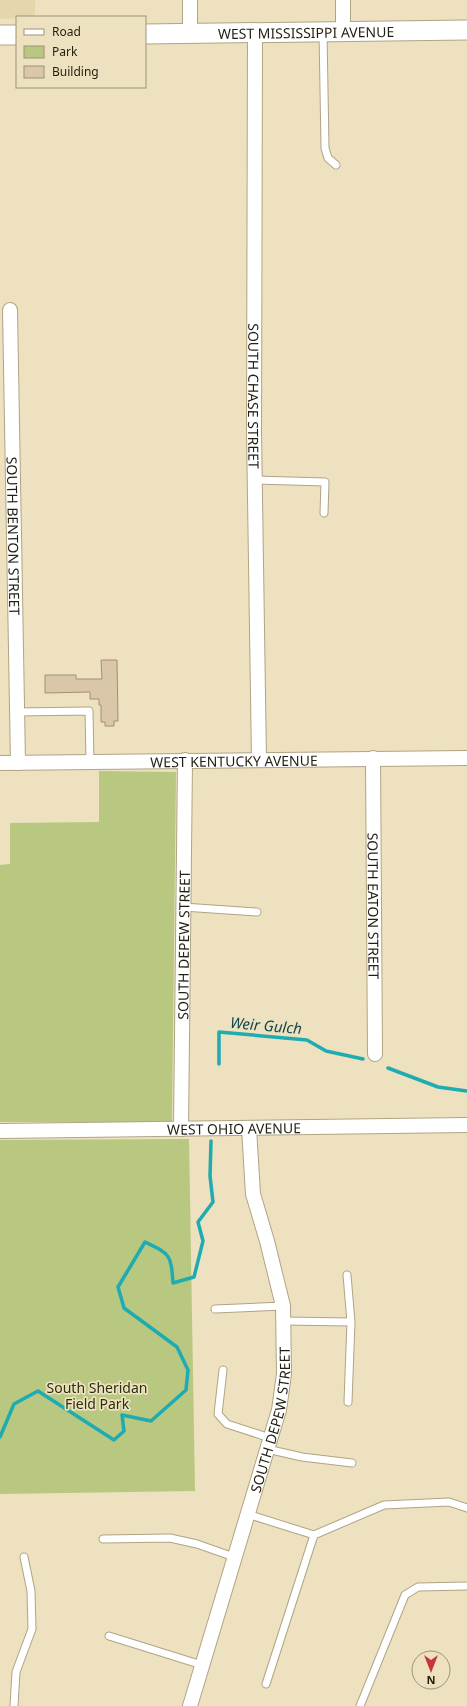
<svg xmlns="http://www.w3.org/2000/svg" width="467" height="1706" font-family="'Noto Sans',sans-serif">
  <style>
    .built { fill: #e5d6ae }
    .green { fill: #b8c880 }
    .lines { fill: none; stroke-linecap: round; stroke-linejoin: round }
    .stream { stroke: #1fabb2; stroke-width: 3.5 }
    .building { fill: #dac6a8; stroke: #a29073 }
    .lane-casing { stroke: #afa484; stroke-width: 9 }
    .street-casing { stroke: #afa484; stroke-width: 16 }
    .secondary-casing { stroke: #afa484; stroke-width: 21 }
    .lane { stroke: #fff; stroke-width: 7 }
    .street { stroke: #fff; stroke-width: 14 }
    .secondary { stroke: #fff; stroke-width: 19 }
    .labels { text-anchor: middle; dominant-baseline: central; stroke-width: 3.5; stroke-linejoin: round; paint-order: stroke }
    .street-label { font-size: 14px; fill: #221e11; stroke: #ede1bf }
    .park-label { font-size: 14px; fill: #2a300d; stroke: #ede1bf }
    .water-label { font-size: 15px; font-style: italic; fill: #0e474a; stroke: #ede1bf }
  </style>
  <rect width="100%" height="100%" fill="#ede1bf"/>
  <path class="built" d="M0 0H35V17L0 19Z"/>
  <path class="green" d="M99 771 176 772 172 1122H0V865L10 864V823L99 822Z
    M189 1139 195 1491 0 1494V1140Z"/>
  <g class="lines">
    <path class="stream" d="M219 1064V1032L307 1040 326 1051 363 1059
      M388 1068 438 1087 467 1091
      M0 1437 14 1404 38 1391 114 1440 124 1431 122 1415 151 1421 186 1390 188 1370 177 1347 124 1308 118 1287 145 1242C170 1254 171 1254 173 1283L194 1277 203 1241 198 1222 213 1202 210 1176 211 1141"/>
  </g>
  <path class="building" d="M101 660H117L118 721H114V726H105V722H101V705H99V699H90V692L45 693V675H76V679H102Z"/>
  <g class="lines">
    <g class="lane-casing">
      <path id="lane" d="M323 32 325 148 328 158 336 165
        M255 480 325 482 324 513
        M17 712 89 711 90 762
        M183 907 257 912
        M347 1275 351 1322 348 1402
        M215 1309 283 1306
        M283 1321 351 1322
        M223 1370 218 1414 227 1424 270 1438
        M267 1449 302 1457 352 1463
        M247 1514 314 1535 384 1505 449 1502 467 1508
        M103 1539 170 1538 197 1544 234 1557
        M109 1636 202 1665
        M266 1684 314 1535
        M14 1706 16 1672 32 1629 31 1591 24 1557
        M360 1706 405 1595 418 1587 467 1586"/>
    </g>
    <g class="street-casing">
      <g id="street">
        <path d="M190 0V33"/>
        <path d="M343 0V32"/>
        <path id="s1" d="M255 33 254 432 259 760"/>
        <path id="s2" d="M10 310 18 763"/>
        <path id="s3" d="M373 758 375 1054"/>
        <path id="s4" d="M0 763 467 758"/>
        <path id="s5" d="M181 1129 185 760"/>
        <path id="s6" d="M0 1131 467 1125"/>
        <path id="s7" d="M190 1706 279 1410 284 1374 283 1306 267 1241 253 1194 249 1128"/>
      </g>
    </g>
    <g class="secondary-casing">
      <g id="secondary">
        <path id="s8" d="M145 34 467 30"/>
        <path d="M0 35H17"/>
      </g>
    </g>
    <use href="#lane" class="lane"/>
    <use href="#street" class="street"/>
    <use href="#secondary" class="secondary"/>
  </g>
  <g class="labels">
    <g class="street-label">
      <text stroke="none"><textPath href="#s8" startOffset="161">WEST MISSISSIPPI AVENUE</textPath></text>
      <text stroke="none"><textPath href="#s1" startOffset="363">SOUTH CHASE STREET</textPath></text>
      <text stroke="none"><textPath href="#s2" startOffset="226">SOUTH BENTON STREET</textPath></text>
      <text stroke="none"><textPath href="#s4" startOffset="234">WEST KENTUCKY AVENUE</textPath></text>
      <text stroke="none"><textPath href="#s3" startOffset="148">SOUTH EATON STREET</textPath></text>
      <text stroke="none"><textPath href="#s5" startOffset="184">SOUTH DEPEW STREET</textPath></text>
      <text stroke="none"><textPath href="#s6" startOffset="234">WEST OHIO AVENUE</textPath></text>
      <text stroke="none"><textPath href="#s7" startOffset="298">SOUTH DEPEW STREET</textPath></text>
    </g>
    <g class="park-label">
      <text x="97" y="1387">South Sheridan<tspan x="97" dy="16">Field Park</tspan></text>
    </g>
    <g class="water-label">
      <text transform="translate(266 1025) rotate(5)">Weir Gulch</text>
    </g>
  </g>
  <rect x="16" y="16" width="130" height="72" fill="#ede1bf" stroke="#9c9379"/>
  <rect x="24" y="29" width="20" height="6" fill="#ffffff" stroke="#9c9379"/>
  <text x="52" y="36" font-size="12" fill="#221e11">Road</text>
  <rect x="24" y="46" width="20" height="12" fill="#b8c880" stroke="#9c9379"/>
  <text x="52" y="56" font-size="12" fill="#221e11">Park</text>
  <rect x="24" y="66" width="20" height="12" fill="#dac6a8" stroke="#9c9379"/>
  <text x="52" y="76" font-size="12" fill="#221e11">Building</text>
  <g transform="translate(431 1670) rotate(180)"><circle r="19" fill="#ede1bf" stroke="#9c9379"/>
  <path d="M0-3L7 15L0 10L-7 15Z" fill="#c53639"/>
  <text y="-6" font-size="11" font-weight="bold" text-anchor="middle" fill="#221e11">N</text>
  </g>
</svg>
